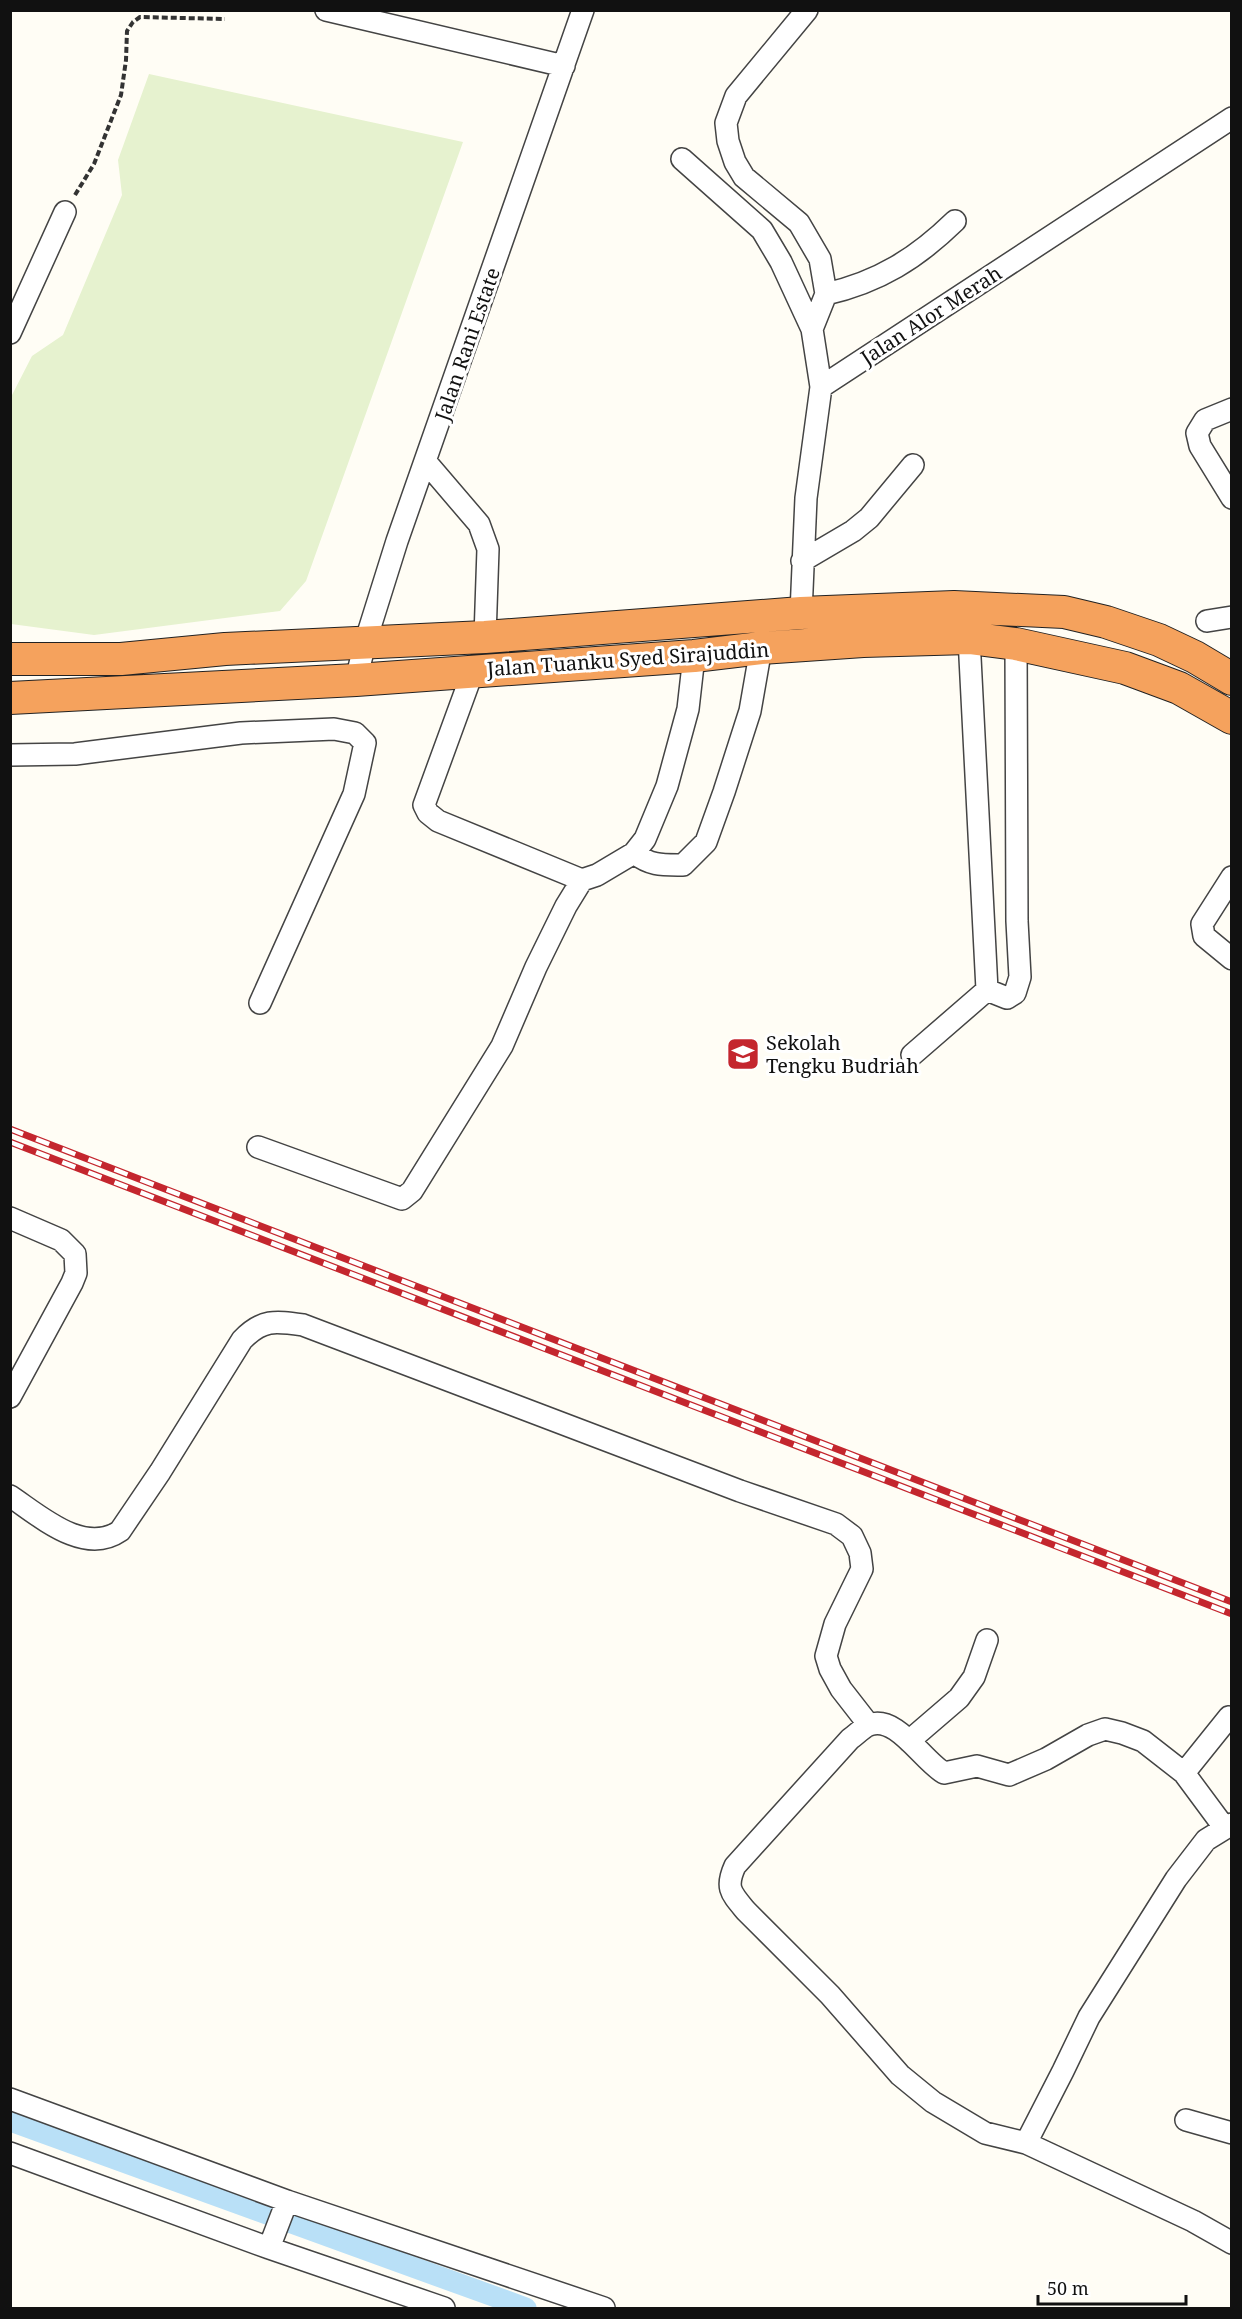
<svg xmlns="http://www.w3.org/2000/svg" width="1242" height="2319" font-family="'Noto Serif',serif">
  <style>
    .pitch { fill: #e6f2cf }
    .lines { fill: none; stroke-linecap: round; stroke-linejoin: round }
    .canal { stroke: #b9e0f7; stroke-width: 21 }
    .minor-casing { stroke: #444; stroke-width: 24 }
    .highway-casing { stroke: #222; stroke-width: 34 }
    .path { stroke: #333; stroke-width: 4; stroke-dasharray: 6 3; stroke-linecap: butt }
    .minor { stroke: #fff; stroke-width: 21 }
    .highway { stroke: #f5a25d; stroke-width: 32 }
    .rail-casing { stroke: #c4262e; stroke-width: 7 }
    .rail { stroke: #fff; stroke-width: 4.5; stroke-dasharray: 14; stroke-linecap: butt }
    .labels { text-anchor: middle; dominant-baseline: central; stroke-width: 6; stroke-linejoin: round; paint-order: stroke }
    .street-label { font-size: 20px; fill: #111; stroke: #fff }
    .poi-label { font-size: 20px; fill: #111; stroke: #fff; text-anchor: start }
  </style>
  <rect width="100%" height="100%" fill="#fffdf5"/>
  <path class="pitch" d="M149 74 463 142 306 581 280 611 94 635 11 624V397L32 356 63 335 122 195 118 160Z"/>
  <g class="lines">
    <path class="canal" d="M10 2121 526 2308"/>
    <g class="minor-casing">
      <path id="minor" d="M326 10 564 66
        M807 10 736 96 726 123 728 141 735 162 744 177 799 223 820 259 826 294 812 329 821 387
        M682 159 762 230 781 262 812 329
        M826 294C879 282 917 258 955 221
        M10 333 65 212
        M1232 409 1205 420 1197 433 1200 446 1232 498
        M426 462 479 524 488 549 485 637
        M802 561 853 531 869 518 913 465
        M801 613 806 498 821 387 1232 118
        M1207 621 1232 617
        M969 638 987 990
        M473 671 424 805 428 813 438 821 582 880
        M356 680 365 643 397 541 583 10
        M10 755 75 754 241 733 334 729 355 733 365 743 354 794 260 1003
        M634 853C651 866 662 865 683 865L706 842 724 792 750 711 761 648
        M1232 877 1202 924 1204 936 1232 959
        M987 990 1007 998 1015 993 1020 977 1017 921 1016 644
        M912 1055 987 990
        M258 1147 402 1199 412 1191 502 1046 536 967 566 906 582 880 597 875 634 853 645 839 667 786 688 709 694 656
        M10 1218 61 1240 75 1254 76 1273 72 1283 10 1397
        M10 1496C40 1516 84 1556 120 1531L160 1472 242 1340C262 1319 275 1321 303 1325L740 1491 836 1524 852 1536 860 1553 862 1569 835 1624 826 1656 830 1669 841 1689 869 1725
        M909 1741 959 1698 974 1677 987 1640
        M1184 1773 1229 1717
        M1224 1827 1184 1773 1143 1741 1122 1733 1105 1729 1088 1735 1046 1759 1009 1775 977 1766 944 1773C922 1760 896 1714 869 1725 862 1728 856 1735 850 1739L735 1866C725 1888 731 1893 746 1911L830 1995 900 2075 933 2102 985 2133 1026 2143 1193 2221 1232 2243
        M10 2099 287 2201 604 2308
        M1186 2120 1232 2133
        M1026 2143 1063 2071 1089 2017 1176 1879 1206 1840 1232 1824
        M10 2153 269 2248 444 2308
        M269 2248 287 2201"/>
    </g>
    <g class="highway-casing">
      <path id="highway" d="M10 659H121L225 649 485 637 801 613 954 607 1064 612 1106 622 1159 640 1195 657 1232 679
        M10 698 356 680 694 656 761 648 863 641 969 638 1016 644 1125 668 1179 688 1232 718"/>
    </g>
    <path class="path" d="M75 195 94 164 121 95 126 60 127 31 133 22 140 17 225 19"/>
    <use href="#minor" class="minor"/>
    <use href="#highway" class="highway"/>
    <g class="rail-casing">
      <path id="rail" d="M10 1129 1232 1602
        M10 1142 1232 1614"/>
    </g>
    <use href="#rail" class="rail"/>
  </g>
  <defs>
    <g id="school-square" transform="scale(1.725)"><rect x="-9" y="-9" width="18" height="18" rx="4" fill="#c4262e" stroke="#fff"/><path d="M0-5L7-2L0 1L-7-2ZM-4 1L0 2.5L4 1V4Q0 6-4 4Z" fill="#fff"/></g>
  </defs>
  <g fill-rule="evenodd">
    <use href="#school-square" x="743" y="1054"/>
  </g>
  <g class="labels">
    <g class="street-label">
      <text transform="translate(931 315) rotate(-33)">Jalan Alor Merah</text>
      <text transform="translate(467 344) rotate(-71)">Jalan Rani Estate</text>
      <text transform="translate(628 659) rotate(-4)">Jalan Tuanku Syed Sirajuddin</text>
    </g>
    <g class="poi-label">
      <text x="766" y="1042">Sekolah<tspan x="766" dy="23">Tengku Budriah</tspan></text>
    </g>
  </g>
  <rect width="1242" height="2319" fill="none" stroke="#111111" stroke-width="24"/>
  <path d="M1038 2295v9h148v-9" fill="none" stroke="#111111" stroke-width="3"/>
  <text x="1047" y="2295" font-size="18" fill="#111111" stroke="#ffffff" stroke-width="4.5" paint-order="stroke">50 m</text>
</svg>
